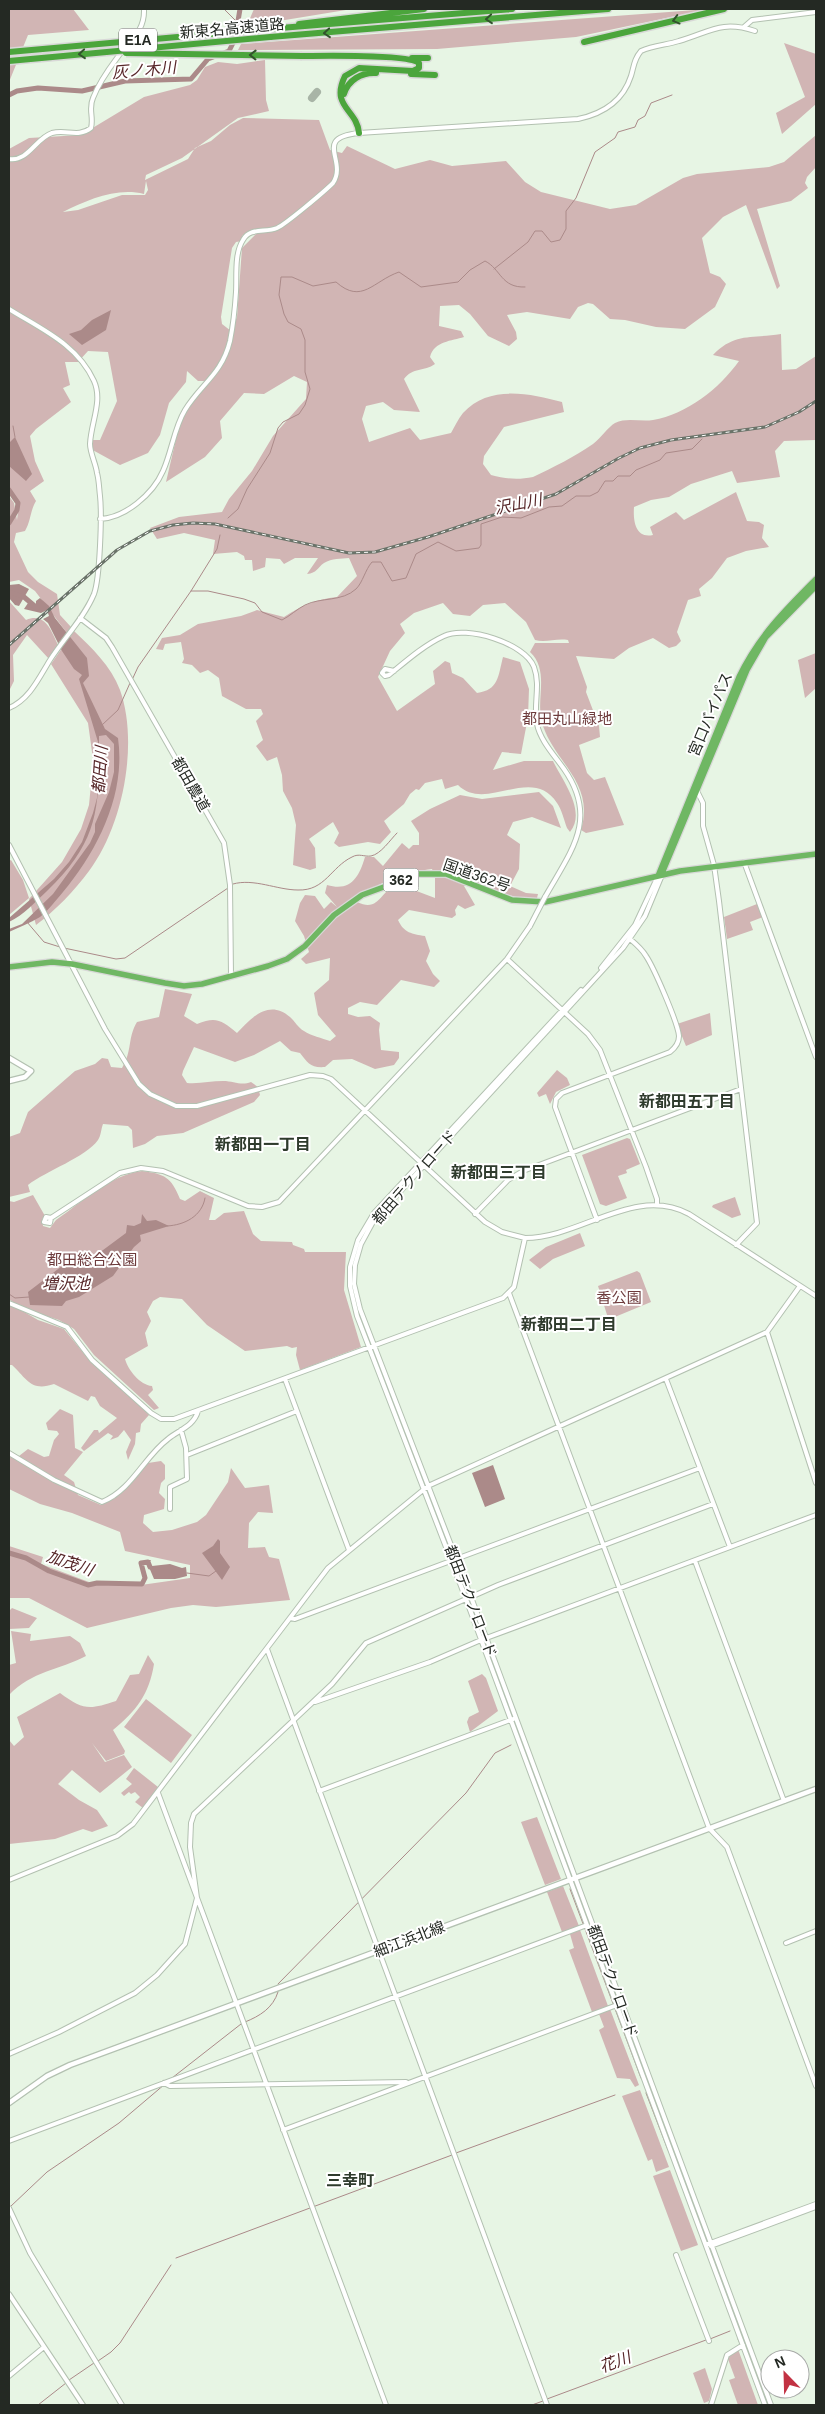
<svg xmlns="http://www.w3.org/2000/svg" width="825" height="2414" font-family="Arial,'Noto Sans JP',sans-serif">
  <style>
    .green { fill: #d1b5b4; fill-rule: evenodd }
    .water { fill: #ab8a89 }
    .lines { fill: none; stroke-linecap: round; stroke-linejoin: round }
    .stream { stroke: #ab8a89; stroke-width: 1 }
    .river { stroke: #ab8a89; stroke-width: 5 }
    .taxiway { stroke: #a8b4a6; stroke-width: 8 }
    .tertiary-casing { stroke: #b3c1b1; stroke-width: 6 }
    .secondary-casing { stroke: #b3c1b1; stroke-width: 7 }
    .trunk-casing { stroke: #d8d8d7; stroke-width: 8 }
    .motorway-casing { stroke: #d8d8d7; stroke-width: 9 }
    .tertiary { stroke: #fff; stroke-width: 4 }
    .secondary { stroke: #fff; stroke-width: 4.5 }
    .trunk { stroke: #6fb763; stroke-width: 5.5 }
    .motorway { stroke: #4ba53c; stroke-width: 6 }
    .rail-casing { stroke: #6a7369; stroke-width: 3 }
    .rail { stroke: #fff; stroke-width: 1; stroke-dasharray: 4; stroke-linecap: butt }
    .tertiary-bridge-casing { stroke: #b3c1b1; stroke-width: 6; stroke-linecap: butt }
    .motorway-bridge-casing { stroke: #d8d8d7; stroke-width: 9; stroke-linecap: butt }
    .tertiary-bridge { stroke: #fff; stroke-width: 4 }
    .motorway-bridge { stroke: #4ba53c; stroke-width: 6 }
    .oneway { stroke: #32542c }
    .labels { text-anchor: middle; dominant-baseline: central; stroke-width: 4; stroke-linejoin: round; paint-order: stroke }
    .shield { fill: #fff; stroke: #666965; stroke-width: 1 }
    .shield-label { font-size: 14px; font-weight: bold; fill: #242923 }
    .street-label { font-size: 15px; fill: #242923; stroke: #fff }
    .park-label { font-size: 15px; fill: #6d3b3c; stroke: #fff }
    .water-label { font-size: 16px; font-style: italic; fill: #572729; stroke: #fff }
    .neighbourhood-label { font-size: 16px; font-weight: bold; fill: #2f3b2d; stroke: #fff }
  </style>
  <rect width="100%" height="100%" fill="#e7f5e4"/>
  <path class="green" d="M9 9H73L89 30 28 35 9 82Z
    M254 9H352L285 20 248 23Z
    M709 9 576 37 437 49 238 50 241 44Z
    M784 43 816 54V104L782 134 776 113 805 97Z
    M265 60 266 100 269 111 238 118 182 158 146 175 145 180 188 159 195 148 211 141 230 125 243 118 319 120 330 150 342 153 347 146 395 169 430 160 452 166 506 161 525 182 541 192 610 209 636 205 683 178 697 174 769 167 784 162 816 135V167L807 177 805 183 808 188 791 201 757 209 780 286 777 289 746 205 723 217 702 238 710 273 720 277 726 284 715 307 685 329 656 327 625 320 610 319 593 304 588 303 578 307 570 319 527 312 507 315 516 332 517 339 509 346 488 336 470 314 459 305 440 306 439 326 461 331 464 337C452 341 434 341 430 357L435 364C424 372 413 367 404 379L420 412 394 410 383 402 366 406 362 419 369 442 410 428 420 440 451 433C455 426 458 419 463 413 489 384 530 394 562 402L564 412 504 427 484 456 483 464 491 475C506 479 518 480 533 477 554 467 574 457 593 444 601 438 608 427 615 423 627 417 640 422 653 420 687 414 719 389 739 361L713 355C735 332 752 339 781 334L782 370 796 369 816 356V440L784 441 775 451 780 477 737 483 732 471 691 484 669 497 651 500 634 507C633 520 635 539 653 535L650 527 676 512 684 520 736 492 747 521 759 522 764 525 762 538 769 547 746 551 727 558 712 578 699 589 701 596 688 600 677 632 681 641 676 646 669 648 653 638 629 648 614 659 576 656 587 687 586 692 599 726 600 737 579 745 587 773 594 780 605 777 624 825 586 833 581 830C595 783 556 764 543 726 534 701 551 672 530 652L535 643H569L568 640C556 638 546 643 535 640L526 622 505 603 483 605 470 616 453 614 443 603 414 613 400 624 405 633 390 651 378 677 397 711 435 684 433 671 445 661 450 663 452 673 463 678 477 693C499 690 498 676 503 657L520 662 529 689 528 717 521 754 502 752 493 770 524 761H553C562 780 587 811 570 832L567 828C564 820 562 810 557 803 532 764 486 813 458 785L445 789 442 779 425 783 419 790 416 789 410 794 404 804 384 821 391 832 380 844 368 842 339 847 334 843 339 833 333 822 309 839 315 848 316 868 310 870 293 865 296 825 292 808 283 791 282 775 277 757 267 761 256 746 263 740 256 721 263 714 261 709H246L222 696 219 678 208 670 200 673 192 665 182 663 184 659 181 642 165 644 163 650 156 649 162 638 180 635 198 624 241 616 257 610 284 617C301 606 316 599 337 597L357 576 349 558C341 559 332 558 324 563 317 568 317 573 307 574L318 558H295L284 564 280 559 266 558 265 567 253 571 252 560H245L244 556 237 552 213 554 215 540 184 533 157 539 150 528 179 517 222 512 229 499 252 471 273 436 306 399 307 382 294 376 264 394 244 393 220 421 222 438 205 457 166 482 183 409 209 381H198L187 371 186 382 169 403 160 435 148 453 120 465 89 448V440H100L117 401 108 352 88 351 78 362H65L70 385 63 388 71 402 36 429 30 436 35 461 44 481 30 491 36 501C30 511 31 521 25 531L16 533 14 542 28 572 38 582 57 594 60 615 71 627 67 633 35 591 19 580 9 582V496L14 503 17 520 19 504 9 489V149L29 138 81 135 144 97 190 85 197 80 205 67 218 62 237 64ZM146 181 148 190 145 195H122L78 210 63 212C87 200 117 187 144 194ZM273 227 276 229 256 234 242 248 237 317 231 331 222 324 221 317 232 248 236 242 242 241V236L249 232Z
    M9 601 26 620C45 612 51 630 58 645L49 659 27 635 13 655 14 681 9 691Z
    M74 631C92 648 111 666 120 690 139 743 123 826 89 871 74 891 56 910 36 925L29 899 62 862 81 829 89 805 92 774 93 759 88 723 51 664Z
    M816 653V688L805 698 798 660Z
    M539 792 553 806 561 828 532 817 513 822 507 835 520 844 519 869 510 886 526 893 538 894 537 898C515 901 496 890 476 882L464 886 475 905 465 909 458 905 455 910 456 915 452 918 409 910 398 920C404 933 412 934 425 936L430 951 426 961 433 974 440 981 434 987 401 980 377 1005 360 1002 348 1008V1014L358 1017 370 1016 380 1023 379 1030 381 1050 399 1052V1058L394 1065 375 1069 352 1059 333 1060 325 1067C310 1068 308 1063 300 1053L291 1051 280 1041 254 1055 235 1062 194 1047 183 1071 182 1075 187 1083C200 1084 211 1081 223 1081 234 1081 241 1086 251 1082L258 1087 260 1095 254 1102 183 1133 157 1136 145 1144 133 1148 132 1130 128 1126 103 1124C101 1129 101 1136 98 1140 86 1157 46 1171 28 1185L30 1192 9 1197V1137L20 1133 28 1112 75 1071 95 1064 102 1058 108 1059 111 1067 122 1068C133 1049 127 1039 137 1022L159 1017 165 989 192 994 184 1016 197 1024C217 1016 222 1021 237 1033 252 1017 269 999 290 1017 295 1021 298 1028 304 1031 311 1036 322 1038 330 1041L336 1036 318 1015 314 993 329 980 330 958 306 964 301 959 309 952 304 936 295 921 300 903 305 895 315 896 324 909 331 902 337 907 325 893 327 885C351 892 359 877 365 857H374L383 866 402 843 409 849 413 845H419V833L411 821 430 809 460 795 482 799ZM432 869 435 877V898L398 884C380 890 380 913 357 902 366 885 412 871 432 869Z
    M11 860 23 880 29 898 9 915V861Z
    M757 904 763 917 750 922 753 930 727 939 724 917Z
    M710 1013 712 1035 686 1046 677 1024Z
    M557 1070 567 1078 570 1085 556 1092 550 1104 546 1094 539 1097 537 1093Z
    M627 1138 630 1139 640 1164 626 1170 627 1173 618 1176 627 1198 606 1206 600 1204 582 1155Z
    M142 1171C165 1174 171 1177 180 1199L185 1201 200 1191 214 1198 209 1220H215L224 1213 244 1211 253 1234 261 1241 292 1242 293 1245 304 1249 305 1252H346L344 1290 361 1347 300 1370 296 1355 297 1347 292 1348 287 1346 245 1351 207 1325 182 1299 160 1297 153 1301 147 1312 151 1321 145 1333 148 1346 125 1359C128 1370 140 1385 152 1386L153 1390 148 1395 159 1408 154 1410 94 1355 74 1329 59 1320 21 1308 9 1299V1201L14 1202 33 1195 45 1216 42 1219 43 1226 50 1228 56 1220C82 1202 110 1175 142 1171Z
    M735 1197 741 1215 732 1218 712 1207 713 1205Z
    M580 1233 585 1246 553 1259 540 1269 529 1260 546 1247Z
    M637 1271 640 1273 651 1302 610 1319 608 1318 598 1286Z
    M9 1303 38 1320 64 1329 90 1361 131 1396 149 1415 141 1424 140 1432 136 1433 135 1444 128 1460 126 1452 131 1440 124 1430 118 1437 110 1440 113 1436 108 1433 84 1451 81 1448 94 1430H98L99 1433 117 1418 100 1406 95 1397 91 1396 88 1401 54 1384C31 1392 27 1379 12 1365H9Z
    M60 1409 73 1415 75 1448 83 1452 64 1475 74 1482 78 1495 101 1505 115 1498 148 1463 161 1461 165 1465V1479L161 1483 159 1493 165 1499 164 1509 144 1515 143 1523 153 1532 172 1530 197 1522 206 1515 228 1482 231 1468 245 1488 269 1485 273 1513 258 1512 249 1523 248 1548 265 1547 269 1557 279 1559 290 1600 216 1607 193 1605 171 1608 87 1628 29 1598H9V1546L43 1557 41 1564 89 1582 141 1585 190 1578V1565L125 1551 120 1532 72 1513 40 1504 9 1489V1450L19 1456 28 1449 44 1457 49 1456 54 1440 59 1434 57 1431 48 1430 46 1423Z
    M12 1608 37 1618 29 1628 9 1629V1611Z
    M11 1631 31 1634 30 1641 70 1636 80 1643 86 1656C59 1670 32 1671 9 1695V1665L16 1663Z
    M148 1655 154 1664C149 1695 136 1711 113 1730L125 1751 124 1754 106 1761 92 1743 105 1762 124 1755 132 1767 100 1793 72 1770 58 1784 79 1800 97 1810 108 1826 92 1832 83 1829 55 1839 9 1844V1740L14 1746 24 1737 17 1717 60 1693C83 1710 89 1710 116 1701L130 1675 139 1674Z
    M482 1674 486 1678 498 1711 470 1732 467 1722 469 1717 479 1712 468 1681Z
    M146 1699 192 1735 171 1763 124 1727Z
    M134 1768 158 1787 143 1808 135 1802 140 1797 135 1792 131 1794 129 1792 124 1796 121 1793 132 1784 126 1779Z
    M537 1817 561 1879 545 1885 521 1822Z
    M563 1886 579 1926 562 1932 547 1892Z
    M580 1930 608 2006 592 2012 569 1950 574 1948 570 1934Z
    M610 2009 639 2085 635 2087 630 2079 617 2078 599 2030 604 2027 599 2014Z
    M640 2090 669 2167 656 2172 652 2159 648 2161 622 2096Z
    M670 2170 698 2245 681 2251 653 2176Z
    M738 2349 758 2405H738L729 2380 735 2378 728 2359 731 2354Z
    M705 2368 712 2389 709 2401 704 2403 693 2373Z"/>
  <path class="water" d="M111 310 106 330 82 345 69 334 81 330 92 320Z
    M15 437 32 474 26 481 9 466V443Z
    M19 584 29 589 19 606 15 605 9 598V585Z
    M40 598 49 606 55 618 87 658 89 676 83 683 105 729 118 738C126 794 98 850 63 892 56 900 48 911 40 917 30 923 19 927 9 932V929L22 924 53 894 90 843 95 832V824L109 792 114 772V744L106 735 99 736C99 806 101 839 47 891 35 902 24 915 9 922V918L54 879 69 862 82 842 93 813 97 798 98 742 79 679 82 675 74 669 62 651 48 623 43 619 49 616 47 610 41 613 24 609 28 603 36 605V601Z
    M142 1214 147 1221 156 1220 169 1226 140 1235 141 1241 134 1247 113 1276 79 1297 66 1301 62 1306 30 1305 28 1292 62 1266 92 1268 99 1253 126 1233 127 1225 134 1226 141 1223Z
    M493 1465 505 1499 485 1507 472 1473Z
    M218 1539 220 1541V1553L230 1567 222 1580 202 1553 213 1546Z
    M146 1560H151L149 1563 152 1566 170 1564 182 1568 186 1567 187 1576 175 1579H154Z"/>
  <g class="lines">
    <path class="stream" d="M224 9 237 22
      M494 269 528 242 535 231H542L551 242 560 240 566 229V211L576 198 595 152 615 138 618 132 635 127 638 120 645 116 651 103 672 95
      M13 426 15 437
      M228 518 238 509 247 489 270 453 278 428 283 422 299 414 305 405 310 389 305 372V340L301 329 288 322 284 314 279 295 281 277H292L313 286 336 282C362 305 373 281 399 272L421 287 458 282 470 270 485 261C501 269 501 288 525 287
      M191 591H208L244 599 255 603 262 612 282 620C290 616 297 609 305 605 321 597 342 602 356 589 363 582 365 570 372 562H381L392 581 406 578 416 554 438 542 456 551 479 548 481 545V524L502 517 521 518 549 507 562 506 576 496H590L598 492 605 481H613L618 476H630L636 470 660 460 666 453 692 449 702 439
      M132 680 138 667 191 591 217 549 220 535
      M102 725 118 710 130 683
      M233 884C254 878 277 890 298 890 325 891 331 867 352 857 359 853 364 857 371 856 381 854 390 840 397 833
      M27 922 44 942 60 947
      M64 948 116 959 125 958 228 888
      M167 1226C185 1225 202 1216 205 1198
      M9 1294 15 1298 29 1297
      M187 1573 209 1576 216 1571
      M570 1889 641 2078
      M278 1984 466 1793 495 1753 511 1745
      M245 2022C260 2016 273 2008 278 1992
      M172 2078 241 2024
      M646 2093 668 2150
      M456 2153 615 2095
      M10 2207 47 2172 119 2123 165 2084
      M176 2258 452 2155
      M710 2339 730 2331
      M738 2339 740 2343
      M743 2351 761 2400
      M98 2361 111 2352 120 2343 171 2265
      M69 2380 94 2363
      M547 2399 706 2340
      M38 2405 66 2383
      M532 2405 543 2401"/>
    <path class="river" d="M9 95 17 91 38 88 82 91 125 81 191 79 208 59 229 51 235 39 240 9
      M9 490 18 503 17 510 9 523
      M9 592 24 597 37 608
      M9 1553 26 1558 49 1571 88 1585 97 1583 142 1584 145 1578 141 1563 148 1562 150 1567"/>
    <path class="taxiway" d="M312 98 317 92"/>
    <g class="tertiary-casing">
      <path id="tertiary" d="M744 27 752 20 816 12
        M9 159C28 162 36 138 52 133 66 129 78 138 91 128 94 117 88 109 93 98 98 85 108 70 117 58 129 41 145 32 144 9
        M9 309C41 329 77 344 94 381 103 401 91 422 90 444 90 453 96 464 97 473 99 480 99 488 100 496 102 514 100 578 94 594 84 618 64 638 50 660 39 678 29 700 9 708
        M100 519C125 518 153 494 163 471 172 451 174 428 185 410 201 384 222 374 230 341 233 326 235 308 236 292 237 276 234 254 243 240 250 227 265 233 277 228 286 224 325 191 333 183 348 160 312 138 359 133L578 119C602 114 623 101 631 76 634 66 634 59 641 51 654 45 667 45 679 41 710 32 721 20 755 31
        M80 618 106 638 112 647 224 843 230 885 231 976
        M394 671 385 669 382 673 385 676 389 675C405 662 424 645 444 636 466 625 525 643 534 667 541 686 533 705 537 724 540 740 554 755 564 769 599 819 571 851 545 897
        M697 791 703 803V826L714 865 719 901 757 1223 736 1245
        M9 845 105 1029 139 1084 150 1094 176 1106H197L310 1075 323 1076 331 1079 485 1222 502 1232 525 1238 514 1287 503 1298 174 1419H161L151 1413 92 1360 67 1327 9 1303
        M744 862 816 1057
        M662 875 645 916 623 948 374 1220 361 1244 355 1265 354 1284 360 1309 471 1597 771 2405
        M507 959 588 1034 600 1050 646 1167 657 1199V1205
        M601 968 635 925 658 876
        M581 990 374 1213 358 1240 350 1267V1286L357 1316 466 1599 765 2405
        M475 1214 508 1180 523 1171 741 1089
        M51 1218 46 1217 44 1222 50 1223 51 1218 120 1173 141 1168 163 1171 248 1206 262 1207 279 1202 507 959 530 926
        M597 1220 555 1107 556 1099 562 1093 670 1052C675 1048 679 1043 679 1036 678 1023 654 968 646 956 642 949 636 944 630 939
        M525 1238C581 1238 634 1185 689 1214L816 1296
        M800 1286 767 1332 816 1483
        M509 1293 709 1828 727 1847 816 2086
        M285 1379 349 1550
        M666 1379 730 1547
        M9 1453 54 1480 102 1502C132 1490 144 1457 168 1439 179 1430 194 1426 198 1411
        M187 1455 297 1411
        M170 1509V1487L187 1479 186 1448 181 1430
        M695 1561 784 1801
        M471 1597 498 1585 713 1504
        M290 1618 295 1619 700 1468
        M267 1649 547 2405
        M315 1702 430 1662 481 1640 816 1515
        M319 1791 513 1719
        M158 1793 386 2405
        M9 1880 117 1836 133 1824 328 1568 428 1486 767 1332
        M786 1943 816 1931
        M9 2054 59 2032 135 1993 157 1975 185 1944 197 1898 190 1847 191 1823 194 1814 332 1684 366 1643 466 1599
        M164 2083 170 2086 406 2082
        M283 2130 617 2005
        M9 2141 587 1925
        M9 2208 30 2253 122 2405
        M708 2244 816 2204
        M711 2246 816 2207
        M676 2255 709 2341
        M9 2294 83 2405
        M9 2376 44 2347
        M711 2405 727 2355 743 2345"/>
    </g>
    <g class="secondary-casing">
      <path id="secondary" d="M9 1058 31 1071 25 1077 9 1081
        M9 2103 47 2076 70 2065 816 1789"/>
    </g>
    <g class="trunk-casing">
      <path id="trunk" d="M663 871 747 670 766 637 816 586
        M658 876 739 677C758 637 785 610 816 579
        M9 967 52 962 72 964 165 983 184 986 202 984 268 966 287 959 305 946 334 915 362 895 419 874H446L512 900 545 902 680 871 816 854"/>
    </g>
    <g class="motorway-casing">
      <path id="motorway" d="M299 24 424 9
        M268 29 512 9
        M270 37 608 9
        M584 42 724 9
        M302 56C321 56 408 54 419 63V68L413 71 359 68 345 76C330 107 357 109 359 133
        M412 58H428
        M411 74 435 75
        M344 94C348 80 362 72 376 73"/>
    </g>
    <use href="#tertiary" class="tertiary"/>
    <use href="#secondary" class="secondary"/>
    <use href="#trunk" class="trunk"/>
    <use href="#motorway" class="motorway"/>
    <g class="rail-casing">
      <path id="rail" d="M9 645 117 550 150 531 173 525 193 523 215 524 349 553 375 552 428 537 556 494 619 458 640 448 671 440 765 427 799 412 816 401"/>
    </g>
    <use href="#rail" class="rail"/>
    <g class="tertiary-bridge-casing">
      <path id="tertiary-bridge" d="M530 926 545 897"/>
    </g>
    <g class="motorway-bridge-casing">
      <path id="motorway-bridge" d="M9 52 268 29
        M126 53 302 56
        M9 61 270 37"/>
    </g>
    <use href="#tertiary-bridge" class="tertiary-bridge"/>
    <use href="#motorway-bridge" class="motorway-bridge"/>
  </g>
  <defs><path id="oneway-chevron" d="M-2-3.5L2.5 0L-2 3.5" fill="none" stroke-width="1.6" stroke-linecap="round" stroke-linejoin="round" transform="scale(1.25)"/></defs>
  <g class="oneway">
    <use href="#oneway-chevron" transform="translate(489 19) rotate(175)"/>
    <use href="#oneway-chevron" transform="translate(676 20) rotate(165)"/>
    <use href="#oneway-chevron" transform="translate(327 33) rotate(175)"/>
    <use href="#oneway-chevron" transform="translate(82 54) rotate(175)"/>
    <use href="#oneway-chevron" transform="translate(253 55) rotate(-179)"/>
  </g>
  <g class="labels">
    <g class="shield">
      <rect x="119" y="28.5" width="38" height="23" rx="4"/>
      <rect x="383.5" y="868.5" width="35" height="23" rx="4"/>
    </g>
    <g class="shield-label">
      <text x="138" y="40">E1A</text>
      <text x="401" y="880">362</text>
    </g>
    <g class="street-label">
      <text transform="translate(232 28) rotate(-5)">新東名高速道路</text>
      <text transform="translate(710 714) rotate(-67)">宮口バイパス</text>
      <text transform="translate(191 784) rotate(60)">都田農道</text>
      <text transform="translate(477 875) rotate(19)">国道362号</text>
      <text transform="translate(414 1177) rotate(-49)">都田テクノロード</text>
      <text transform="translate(471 1601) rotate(69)">都田テクノロード</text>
      <text transform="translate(409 1939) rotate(-21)">細江浜北線</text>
      <text transform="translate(613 1981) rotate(70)">都田テクノロード</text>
    </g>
    <g class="park-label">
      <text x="567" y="718">都田丸山緑地</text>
      <text x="92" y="1259">都田総合公園</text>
      <text x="619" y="1297">香公園</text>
    </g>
    <g class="water-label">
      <text transform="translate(144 70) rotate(-5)">灰ノ木川</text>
      <text transform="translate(518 504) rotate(-11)">沢山川</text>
      <text transform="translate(100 770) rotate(-86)">都田川</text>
      <text x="66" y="1283">増沢池</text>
      <text transform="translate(70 1563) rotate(19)">加茂川</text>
      <text transform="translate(615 2362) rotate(-21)">花川</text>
    </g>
    <g class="neighbourhood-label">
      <text x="687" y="1101">新都田五丁目</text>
      <text x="263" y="1144">新都田一丁目</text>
      <text x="499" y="1172">新都田三丁目</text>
      <text x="569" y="1324">新都田二丁目</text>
      <text x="350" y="2180">三幸町</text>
    </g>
  </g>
  <rect width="825" height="2414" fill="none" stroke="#242923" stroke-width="20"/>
  <g transform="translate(785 2374) rotate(337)"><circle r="24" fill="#ffffff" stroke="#a7a9a7"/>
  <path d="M0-4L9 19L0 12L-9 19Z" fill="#c23243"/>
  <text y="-8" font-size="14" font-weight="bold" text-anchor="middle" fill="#242923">N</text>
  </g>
</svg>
